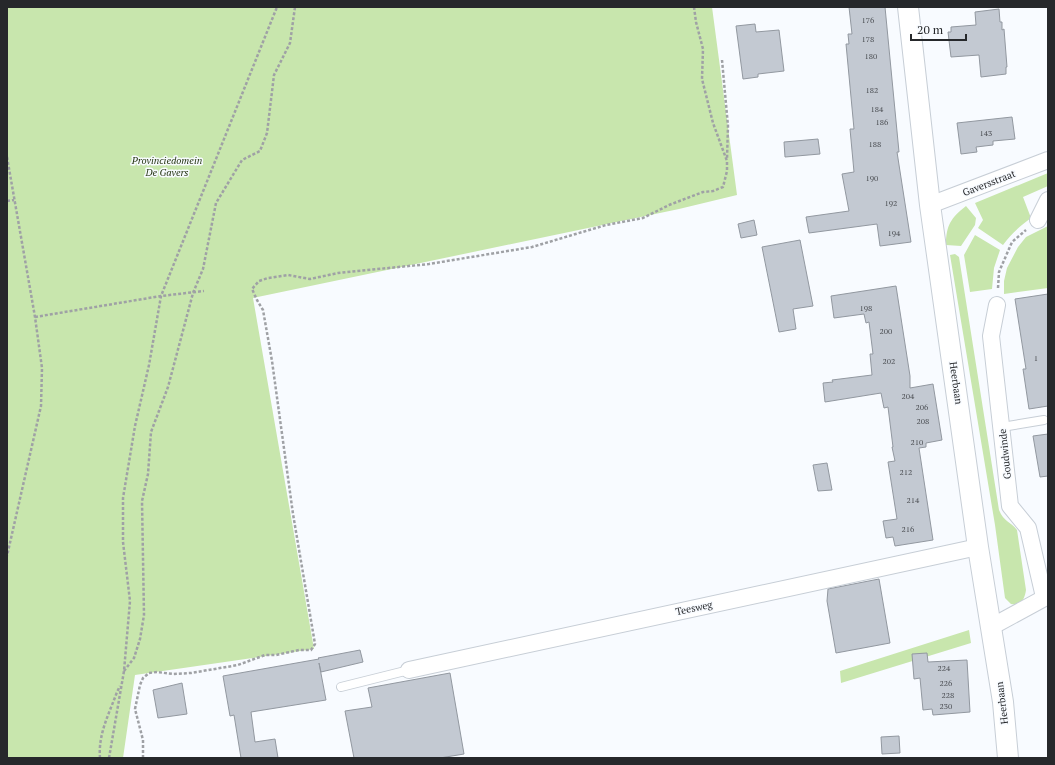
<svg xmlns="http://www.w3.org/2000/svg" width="1055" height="765" font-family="'PT Serif',serif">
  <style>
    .green { fill: #c8e6ad }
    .building { fill: #c3c9d2; stroke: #9298a0 }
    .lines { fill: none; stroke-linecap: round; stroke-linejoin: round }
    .service-casing { stroke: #c7ced6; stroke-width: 10 }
    .minor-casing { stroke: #c7ced6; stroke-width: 18 }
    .tertiary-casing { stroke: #c7ced6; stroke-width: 22 }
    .path { stroke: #9fa1a5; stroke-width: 2.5; stroke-dasharray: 3 2; stroke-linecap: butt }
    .service { stroke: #fff; stroke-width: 8 }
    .minor { stroke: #fff; stroke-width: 16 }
    .tertiary { stroke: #fff; stroke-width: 20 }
    .labels { text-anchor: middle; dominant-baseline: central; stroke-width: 3; stroke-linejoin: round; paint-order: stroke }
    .number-label { font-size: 8px; fill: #4d5055 }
    .park-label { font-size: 10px; font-style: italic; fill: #273715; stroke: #f8fbff }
    .street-label { font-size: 10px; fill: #26282b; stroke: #f8fbff }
  </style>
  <rect width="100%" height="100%" fill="#f8fbff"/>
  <path class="green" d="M7 7H712L737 195 679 209 253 298 314 649 135 675 123 758H7Z
    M1048 173V186L1023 197 1031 218C1020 226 1011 234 1003 245L978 228 983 220 975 203Z
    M966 206 976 218 975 225 961 246 946 245C946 225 951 218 966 206Z
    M1048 226V288L1004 294V281L1007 268 1018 247 1026 237Z
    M975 235 1000 250 994 268 992 289 970 292 964 255Z
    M955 254 959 257 999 510C1004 522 1010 521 1017 530L1026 590C1025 597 1023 601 1018 605L1011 604 1005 598 995 525 950 255Z
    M969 630 971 643 841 683 840 671Z"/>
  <path class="building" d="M849 7H885L899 152H897L911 242 880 246 877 224 809 233 806 217 849 211 842 174 854 172 850 129H854L846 44H849L848 34H852Z
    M999 9 1000 22H1002V30L1004 29 1007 67H1006V74L981 77 979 55 951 57 948 32H951V27L976 25 975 12Z
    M755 24 756 32 779 30 784 71 758 74V77L743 79 736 26Z
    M1012 117 1015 139 993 141V145L976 147 977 152 961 154 957 123Z
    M818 139 820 154 785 157 784 142Z
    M754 220 757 235 741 238 738 224Z
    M800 240 813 306 793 309 796 329 779 332 762 247Z
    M896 286 910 376V388L933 384 942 440 926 443V447L919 448 933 540 895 546 893 537 886 538 883 521 897 519 888 462 895 461 892 447H893L888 407 884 408 881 393 825 402 823 383 833 382 832 380 872 375 870 354H873L869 322 866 323 864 314 834 318 831 296Z
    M1048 294V406L1029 409 1023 369H1026L1015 299Z
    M1048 434V476L1040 477 1033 436Z
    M827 463 832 490 818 491 813 465Z
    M879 579 890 643 836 653 827 601 828 589Z
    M360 650 363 662 321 672 319 663 326 700 251 712 255 742 275 739 278 758H241L234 715 230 716 223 676 319 659 318 658Z
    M927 653 928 662 967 660 970 712 933 715 932 709 923 710 920 678 914 679 912 654Z
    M450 673 464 754 440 758H354L345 711 372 707 368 688Z
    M182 683 187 714 158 718 153 690Z
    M899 736 900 753 882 754 881 737Z"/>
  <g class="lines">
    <g class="service-casing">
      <path id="service" d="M1002 427 1044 420
        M341 687 409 670"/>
    </g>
    <g class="minor-casing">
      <path id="minor" d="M930 205 1048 160
        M1038 220 1048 200
        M997 305 991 336 1010 506 1028 528 1044 597
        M991 627 1048 596
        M409 670 978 547"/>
    </g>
    <g class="tertiary-casing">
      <path id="tertiary" d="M908 7 930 205 978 547 1003 702 1008 758"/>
    </g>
    <path class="path" d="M722 60 728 126 727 159
      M7 157 35 317 42 368 41 406 7 556
      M7 201 14 200
      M998 288 999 272 1012 242 1026 230
      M35 317 161 296 204 291
      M124 671 134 658 140 639 144 615 142 501 148 474 151 432 168 387 193 293 203 269 216 203 242 160 260 151 267 133 274 75 290 43 295 7
      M100 758C98 734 109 714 117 692L120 686
      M109 758 124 671 130 601 123 542V498L135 426 149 365 161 296 277 7
      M143 758V740L135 709 140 685 143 678 149 673 157 672 173 674 191 673 238 665 265 655H276L299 650H311L315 644 293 514 272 361 263 310 257 300 252 289 259 281 268 278 288 275 310 279 338 273 429 264 532 247 606 225 643 218 669 205 703 192 713 191 723 187 727 171V161L713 123 702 79 703 49 696 22 694 7"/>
    <use href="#service" class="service"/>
    <use href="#minor" class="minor"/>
    <use href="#tertiary" class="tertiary"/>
  </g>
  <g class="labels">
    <g class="number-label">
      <text x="868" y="20">176</text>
      <text x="868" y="39">178</text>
      <text x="871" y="56">180</text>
      <text x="872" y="90">182</text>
      <text x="877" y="109">184</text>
      <text x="882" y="122">186</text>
      <text x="986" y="133">143</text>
      <text x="875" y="144">188</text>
      <text x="872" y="178">190</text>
      <text x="891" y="203">192</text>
      <text x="894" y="233">194</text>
      <text x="866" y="308">198</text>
      <text x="886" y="331">200</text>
      <text x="1036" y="358">1</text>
      <text x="889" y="361">202</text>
      <text x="908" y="396">204</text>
      <text x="922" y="407">206</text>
      <text x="923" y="421">208</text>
      <text x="917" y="442">210</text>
      <text x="906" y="472">212</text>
      <text x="913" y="500">214</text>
      <text x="908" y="529">216</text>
      <text x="944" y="668">224</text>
      <text x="946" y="683">226</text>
      <text x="948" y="695">228</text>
      <text x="946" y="706">230</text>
    </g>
    <g class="park-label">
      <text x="167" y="160">Provinciedomein<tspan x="167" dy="12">De Gavers</tspan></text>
    </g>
    <g class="street-label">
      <text transform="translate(989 183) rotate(-21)">Gaversstraat</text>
      <text transform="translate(956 383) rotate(82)">Heerbaan</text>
      <text transform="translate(1005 454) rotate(-96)">Goudwinde</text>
      <text transform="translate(694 608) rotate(-12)">Teesweg</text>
      <text transform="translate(1002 703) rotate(-97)">Heerbaan</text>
    </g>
  </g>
  <rect width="1055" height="765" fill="none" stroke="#26282b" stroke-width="16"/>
  <path d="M911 34v6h55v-6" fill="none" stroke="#26282b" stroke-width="2"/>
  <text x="917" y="34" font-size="12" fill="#26282b" stroke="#f8fbff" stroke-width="3" paint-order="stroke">20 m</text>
</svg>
